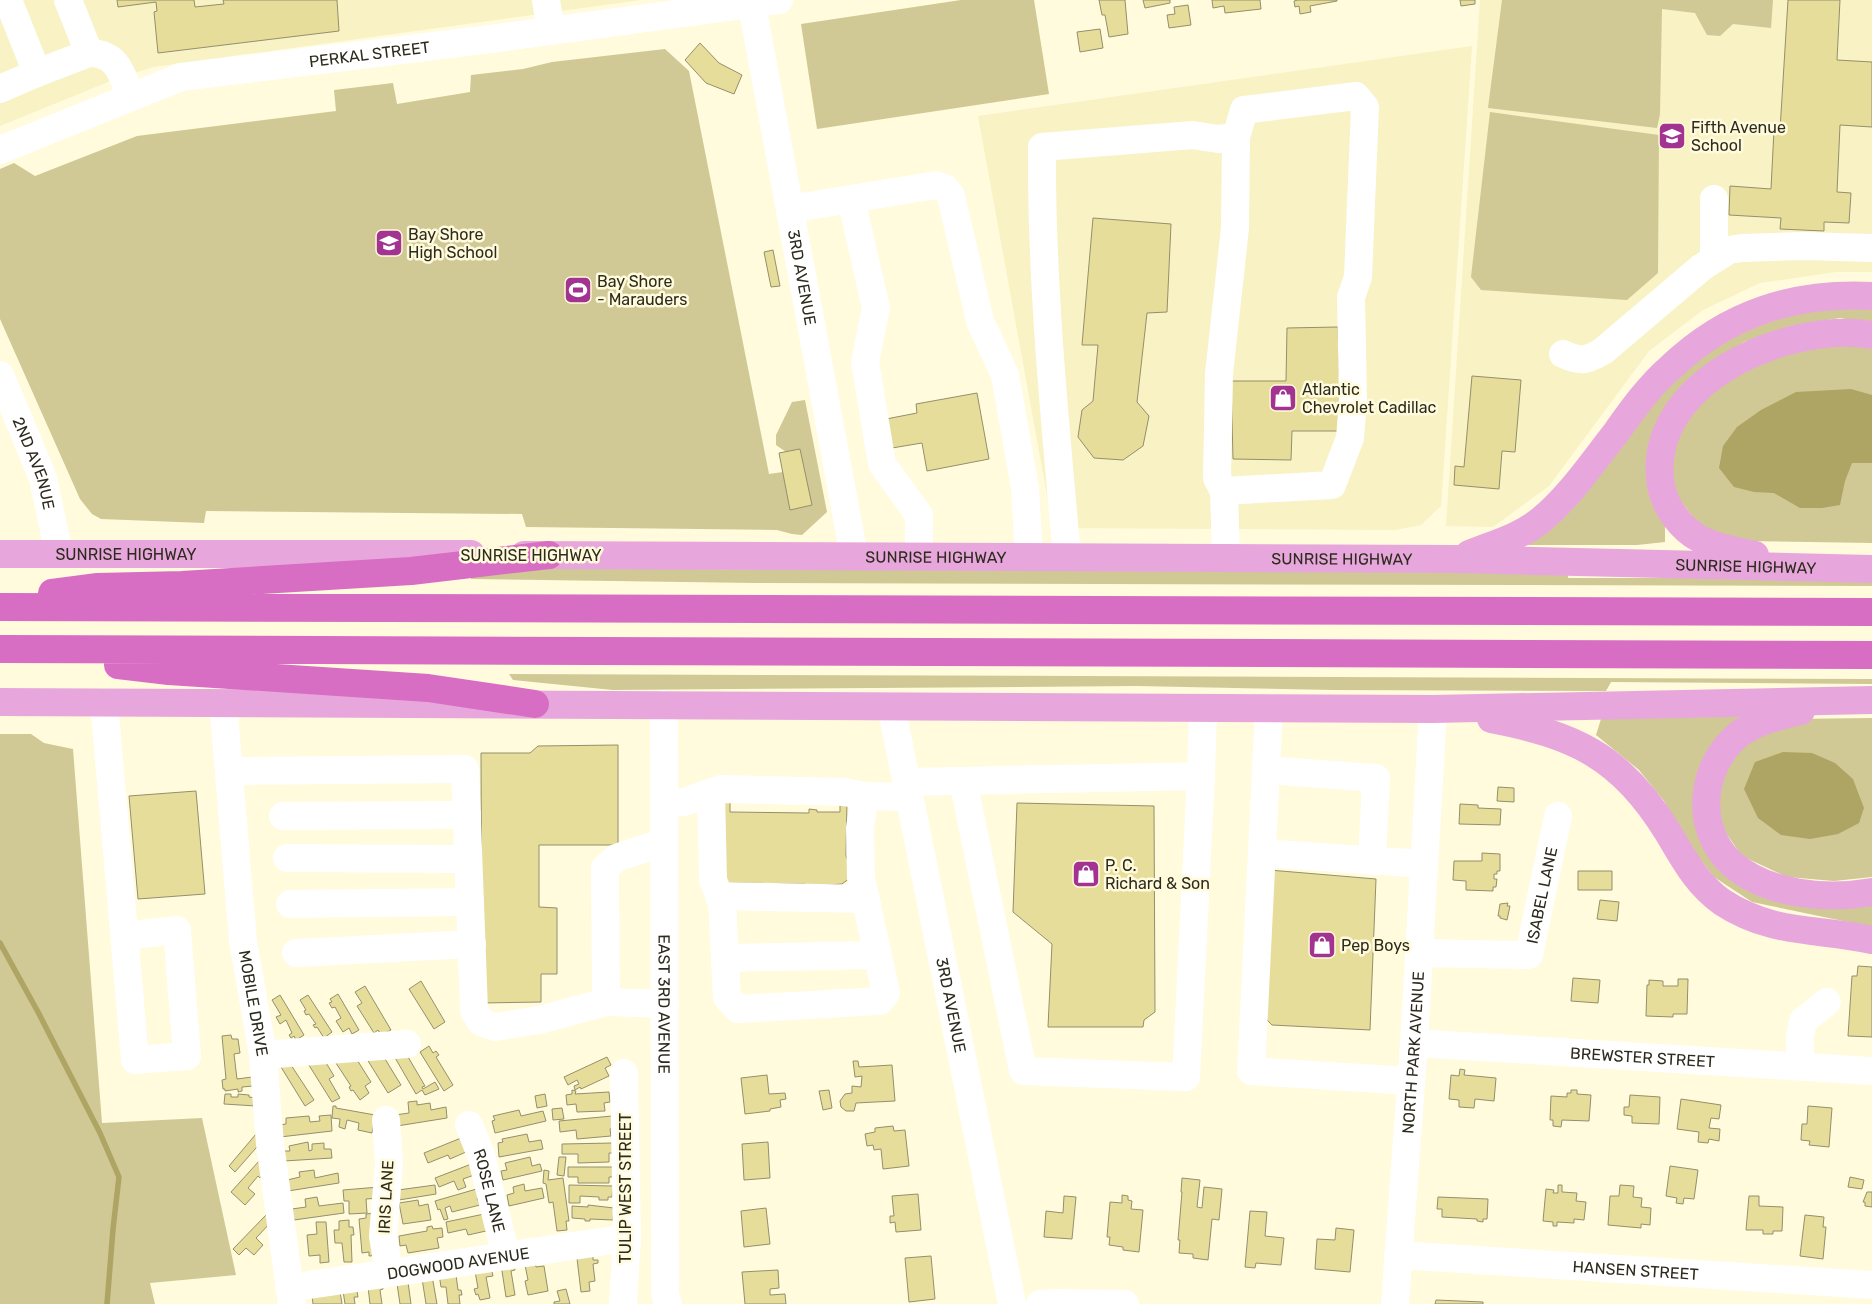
<svg xmlns="http://www.w3.org/2000/svg" width="1872" height="1304" font-family="Rubik,sans-serif">
  <style>
    .built { fill: #f8f2c4 }
    .green { fill: #d0c895 }
    .water { fill: #aea463 }
    .lines { fill: none; stroke-linecap: round; stroke-linejoin: round }
    .stream { stroke: #aea463; stroke-width: 5.5 }
    .building { fill: #e7dd9b; stroke: #948f6c }
    .minor { stroke: #fff; stroke-width: 28 }
    .major { stroke: #e8a7dc; stroke-width: 28 }
    .highway { stroke: #d86dc4; stroke-width: 28 }
    .labels { text-anchor: middle; dominant-baseline: central; stroke-width: 5; stroke-linejoin: round; paint-order: stroke }
    .street-label { font-size: 16px; fill: #2d2b1d; stroke: #fffbdc }
    .poi-label { font-size: 16px; fill: #2d2b1d; stroke: #fffbdc; text-anchor: start }
  </style>
  <rect width="100%" height="100%" fill="#fffbdc"/>
  <path class="built" d="M0 0H641L153 67 113 80 0 126Z
    M1480 0H1872V272H1836L1760 283 1703 310 1649 351 1549 486 1493 527 1446 526Z
    M1472 46 1441 506 1421 525 1395 530 1053 528 978 116Z"/>
  <path class="green" d="M961 0H1034L1049 94 817 129 801 24Z
    M1502 0H1773L1771 28 1733 24 1720 36 1707 35 1695 13 1662 9 1660 114 1657 128 1488 108Z
    M665 49 689 71 769 474 783 472 811 505 800 449 786 452 776 445V435L792 402 805 400 827 512 802 535 792 534 777 530 526 527 522 514 206 511 204 523 101 519 92 514 80 499 0 319V169L14 163 35 176 137 136 336 111 334 90 393 83 397 104 470 92 471 75 523 69 552 62Z
    M1490 112 1659 135 1658 273 1627 300 1481 290 1471 277Z
    M1814 308H1872V323L1840 318 1790 326 1744 342 1701 370 1665 407V542L1637 545H1521L1654 401 1691 363 1728 335Z
    M1872 342V543L1743 541 1700 526 1676 495 1668 463 1679 427 1698 400 1781 348Z
    M549 567 759 570 1568 569V578H1872V586L754 583 471 579 472 572Z
    M509 674 1872 679V684L1611 682 1606 691 1334 690 1137 686 613 690 513 680Z
    M1756 711 1700 770 1736 879 1872 899V927L1752 902 1714 877 1692 849 1664 801 1639 770 1596 735 1601 719Z
    M1872 718V877L1834 881 1787 877 1742 856 1718 822 1715 783 1730 756 1759 730 1790 719Z
    M0 734H31L44 743 73 749 102 1123 202 1118 236 1275 150 1283 155 1304H0Z"/>
  <path class="water" d="M1851 389 1872 395V463H1852L1845 481 1840 505 1822 508H1800L1774 493 1754 492 1734 487 1719 468 1723 446 1737 427 1761 410 1796 392Z
    M1783 752 1812 753 1835 763 1853 779 1859 795 1864 808 1859 823 1838 834 1810 839 1781 835 1758 818 1744 789 1755 762Z"/>
  <g class="lines">
    <path class="stream" d="M0 943 38 1012 100 1133 119 1177 113 1229 107 1304"/>
  </g>
  <path class="building" d="M117 0H194L195 7 224 4 223 0H337L339 31 158 53 154 12 157 11 156 2 118 7Z
    M1099 0H1125L1128 34 1109 37 1105 15H1102Z
    M1143 0H1170V3L1145 8Z
    M1212 0H1260L1261 9 1225 13 1224 6 1213 8Z
    M1298 0H1337V1L1310 6 1311 12 1300 14 1299 6 1295 7 1294 1Z
    M1460 0H1475V4L1461 6Z
    M1788 0H1840L1837 60 1872 62V127L1840 125 1837 192 1851 193 1849 223 1824 222V231L1780 229 1781 218 1729 215 1730 186 1771 189 1774 130H1780Z
    M1188 5 1191 25 1169 28 1167 15 1175 14 1174 7Z
    M1100 29 1103 48 1080 52 1077 32Z
    M700 43 719 63 742 75 734 94 706 83 685 60Z
    M1093 218 1171 224 1167 312 1147 313 1137 402 1149 416 1143 446 1123 460 1094 458 1078 437 1082 410 1093 401 1098 345H1082Z
    M773 250 780 286 771 287 764 252Z
    M1338 327 1341 431H1292L1291 460 1233 459 1231 381H1286L1287 328Z
    M1472 376 1521 380 1515 452 1502 451 1499 489 1454 485 1455 466 1464 467Z
    M977 393 989 459 927 471 922 443 886 449 881 420 917 413 916 404Z
    M800 449 812 505 790 510 779 453Z
    M618 745V845H539V907L557 908V974H541V1002L482 1003 481 753H530L538 746Z
    M1498 787 1514 788V802L1497 801Z
    M196 791 205 894 138 899 129 796Z
    M724 799H730V812L809 813V809L817 810V812H840V799H847L846 856 852 870 850 878 842 884 805 887V884L728 883 723 878Z
    M1017 803 1154 806 1155 1012 1144 1020 1143 1027H1048L1052 944 1013 912Z
    M1460 804 1478 805V808L1501 809 1500 825 1459 824Z
    M1482 853 1500 854V871H1497V874H1494V879H1497L1496 887H1493V891L1466 890V881L1453 880 1454 861H1482Z
    M1269 870 1376 879 1370 1030 1272 1025 1261 1014Z
    M1578 871H1612V890H1578Z
    M1600 900 1619 902 1617 921 1597 919Z
    M1508 903 1507 906H1510L1507 920 1500 918V916H1498L1500 904Z
    M1858 966 1872 967V1037L1848 1036 1852 976H1857Z
    M1573 978 1600 980 1598 1003 1571 1001Z
    M1678 979H1688L1687 1014H1673V1017L1646 1016 1647 985H1649V980L1663 981V986H1678Z
    M421 981 445 1022 434 1029 409 989Z
    M365 986 391 1030 381 1035 378 1030 374 1033 357 1006 362 1003 355 992Z
    M338 994 359 1030 352 1034 349 1028 343 1032 336 1021 341 1018 335 1007 332 1008 329 1003 332 1002 330 999Z
    M280 995 304 1035 296 1040 294 1036 291 1038 289 1035 292 1033 286 1020 280 1024 276 1017 281 1015 272 1000Z
    M308 995 332 1032 324 1038 317 1027 315 1028 313 1025 316 1024 309 1014 306 1015 304 1011 306 1010 300 1000Z
    M231 1035 232 1039H238L240 1053 234 1054 237 1079 252 1077 253 1086 242 1087V1091L238 1092V1089L225 1091V1089H223L222 1080 226 1079 222 1036Z
    M429 1046 433 1053 436 1051 439 1055 436 1057 453 1085 444 1091 420 1052Z
    M404 1050 425 1086 422 1087 423 1089 435 1082 439 1089 425 1095 422 1090 416 1094 394 1056Z
    M382 1054 401 1085 388 1093 365 1056Z
    M354 1055 371 1082 365 1086 369 1093 360 1100 353 1090 351 1091 349 1087 351 1086 334 1060Z
    M322 1056 334 1076 329 1079 340 1098 332 1102 307 1062Z
    M607 1057 611 1065 605 1068 609 1076 581 1089 580 1087 575 1090 574 1086 579 1084 577 1080 568 1085 564 1077Z
    M853 1061H858L859 1067 892 1065 895 1101 856 1103 854 1111H846L841 1107 840 1101 845 1094 852 1093V1086L861 1087 862 1076 855 1077Z
    M289 1062 314 1100 305 1106 281 1067Z
    M1460 1069 1465 1070 1464 1075 1496 1078 1494 1101 1475 1099 1474 1108 1459 1107V1100L1449 1099 1451 1075 1459 1076Z
    M767 1075 769 1094 785 1093 786 1099 780 1100 781 1107 770 1109V1111L745 1114 741 1078Z
    M572 1090 576 1091 575 1094 609 1092 610 1102 604 1103 605 1111 577 1112 576 1104 567 1105 566 1095 572 1094Z
    M829 1090 832 1108 823 1110 819 1091Z
    M1571 1090H1577V1094L1591 1095 1589 1121 1562 1120 1561 1127 1553 1126V1120H1550L1551 1096 1567 1097V1093H1571Z
    M225 1094H231V1097H238V1094L249 1095V1097L256 1098V1106L224 1104Z
    M545 1094 547 1106 537 1108 535 1096Z
    M1630 1095 1660 1097 1659 1124 1632 1123V1116L1624 1115V1107H1629Z
    M1681 1099 1721 1105 1719 1119 1711 1118 1709 1128 1720 1129 1719 1141 1709 1139 1708 1143 1698 1142 1699 1132 1677 1129Z
    M417 1101V1105L430 1103 431 1110 446 1107 447 1118 397 1126 395 1115 409 1113 408 1102Z
    M333 1106H336V1108L375 1115 372 1133 358 1130 359 1123 347 1120 345 1129 339 1127 340 1119 332 1118Z
    M1808 1106 1832 1108 1829 1147 1809 1145 1810 1141 1801 1140 1802 1124H1807Z
    M562 1108 564 1119 553 1120 552 1109Z
    M519 1110 521 1116 543 1111 546 1121 495 1133 492 1121 495 1120 493 1116Z
    M331 1115 332 1131 280 1137 279 1125 286 1124V1118L309 1116 310 1122 320 1121 319 1116Z
    M612 1116 613 1128 610 1129 611 1136 577 1139 576 1130 560 1132 559 1121Z
    M893 1126 894 1131 905 1130 909 1166 883 1169 881 1149 874 1150 873 1145 867 1146 865 1134 875 1132V1128Z
    M256 1134 263 1140 235 1172 229 1166Z
    M527 1134 529 1142 541 1140 543 1149 499 1157 498 1143 503 1142 502 1139Z
    M466 1136V1152L450 1159 448 1155 428 1163 424 1153Z
    M308 1142 309 1151 312 1150V1144L324 1143V1149H331L332 1158 284 1161V1151H290L289 1146Z
    M768 1142 770 1178 744 1180 742 1144Z
    M613 1143V1153H609V1162L578 1163V1154H562V1144Z
    M530 1157 532 1166 540 1164 542 1171 503 1180 501 1171 507 1170 505 1163Z
    M559 1157H566L564 1176 557 1175Z
    M260 1160 263 1174 260 1178 258 1176 248 1188 255 1194 245 1205 231 1192Z
    M474 1163 477 1174 463 1179 466 1187 458 1190 454 1181 439 1187 435 1178Z
    M1670 1166 1698 1170 1694 1199 1684 1198 1683 1204 1676 1203 1677 1198 1666 1196Z
    M568 1167H613V1177H609V1183H578V1177H568Z
    M314 1170 315 1178 338 1173 339 1183 288 1191 287 1180 300 1177 299 1172Z
    M544 1170 549 1171 548 1180 563 1178 569 1221H566L567 1230 557 1231 553 1202 549 1203 546 1184 543 1183Z
    M1850 1177 1864 1180 1862 1189 1848 1187Z
    M1182 1178 1200 1180 1197 1207 1202 1208 1204 1187 1222 1189 1219 1220 1212 1219 1208 1260 1193 1258V1254L1179 1253 1180 1240H1178L1182 1192H1181Z
    M524 1184 525 1191 542 1188 544 1198 509 1206 507 1195 514 1193 513 1187Z
    M435 1185 436 1194 399 1200 398 1190Z
    M569 1185 613 1186 612 1197H608V1200H599V1197L580 1196V1203H569Z
    M1558 1185H1562V1192L1577 1193 1576 1201 1586 1202 1584 1220 1574 1219V1223L1557 1222V1226H1553V1222L1543 1221 1546 1189 1554 1190 1553 1193H1558Z
    M1620 1185 1634 1186 1633 1197 1642 1198 1641 1207 1651 1208 1650 1225 1641 1224V1228L1608 1225 1610 1196H1619Z
    M379 1187 380 1198 366 1199 367 1213 349 1214V1201H344L343 1190Z
    M480 1188 482 1196 477 1198 480 1205 452 1212 450 1206 445 1208 448 1219 444 1220 440 1209 438 1210 435 1201Z
    M1867 1192H1872V1207L1865 1206V1202H1863Z
    M918 1194 921 1230 896 1232 895 1222 890 1223V1216H894L892 1196Z
    M1122 1195 1128 1196V1200L1132 1201 1131 1209 1143 1210 1139 1252 1123 1250V1247L1109 1245 1110 1237H1107L1110 1202 1122 1203Z
    M1064 1196 1076 1197 1072 1239 1044 1237 1046 1211 1063 1213Z
    M1749 1196H1759V1206L1783 1207 1782 1231H1773V1234H1763V1230H1746Z
    M317 1197 319 1206 343 1203 344 1213 294 1220 292 1209 306 1207 305 1199Z
    M1438 1197 1488 1199 1487 1219H1483V1222L1477 1221V1219L1442 1217V1209H1437Z
    M418 1200 419 1206 428 1204 431 1220 403 1224 399 1203Z
    M588 1205 614 1208 613 1220 590 1219V1221H585V1219L572 1218V1206L588 1207Z
    M766 1208 770 1244 744 1247 741 1211Z
    M1250 1211 1267 1212 1265 1236 1284 1238 1281 1265 1256 1263 1255 1268 1245 1267Z
    M374 1213 379 1255 369 1256V1252L362 1253 359 1219 366 1218V1214Z
    M489 1213 486 1231 468 1235 466 1229 448 1233 446 1222Z
    M267 1214 273 1220 256 1238 263 1245 254 1255 246 1248 239 1255 233 1249Z
    M1805 1215 1824 1217 1823 1227H1826L1823 1259 1800 1256Z
    M349 1220V1227H353L354 1235H351L352 1262H344L342 1243H335L334 1230H339V1221Z
    M316 1222H326L329 1262 320 1263V1255L309 1256 307 1235 317 1234Z
    M432 1226 433 1229 442 1228 443 1237 437 1238 439 1248 408 1253 406 1245 400 1246 399 1236 427 1231V1227Z
    M1336 1228 1354 1230 1350 1272 1315 1269 1317 1239 1335 1240Z
    M576 1250 593 1256V1260H598V1263L593 1264 595 1281 589 1282 590 1291 581 1292Z
    M534 1253 536 1267 544 1266 548 1291 528 1295 525 1281 528 1280 523 1255Z
    M931 1256 935 1299 909 1302 905 1258Z
    M500 1258 514 1262 515 1270 511 1271 515 1295 506 1297Z
    M473 1260 490 1263 493 1276 486 1277 490 1298 480 1300 478 1294 476 1295 474 1289 478 1288Z
    M431 1270 437 1304H426L421 1272Z
    M778 1270 779 1288 770 1289V1295L785 1294 786 1304H745L742 1272Z
    M439 1274 456 1275 458 1290H461L462 1295H459L460 1304H448L446 1287H441Z
    M407 1275 411 1304H400L396 1277Z
    M367 1278 382 1283 383 1289 380 1290 382 1304H370Z
    M342 1284 356 1286 358 1297H354L355 1304H345Z
    M339 1285 342 1304H313L312 1296Z
    M566 1289 570 1304H554V1302L560 1301 557 1291Z
    M1436 1300 1483 1302V1304H1435Z"/>
  <g class="lines">
    <g class="minor">
      <path d="M68 0 89 53C118 53 122 75 131 97"/>
      <path d="M546 0 551 31"/>
      <path id="s1" d="M751 0 854 556"/>
      <path d="M37 73 89 53"/>
      <path d="M0 89 37 73 8 0"/>
      <path id="s2" d="M0 150 181 77 490 39 779 0"/>
      <path d="M851 199 876 308 865 362 882 464 919 515V556"/>
      <path d="M1714 199V258"/>
      <path d="M790 209 936 185 945 188 951 196 980 321 1005 375 1025 488 1029 557"/>
      <path d="M1563 354C1581 362 1586 361 1603 351L1702 267 1729 250 1742 248 1804 246 1872 248"/>
      <path id="s3" d="M0 375 43 478 59 554"/>
      <path d="M1224 491 1217 478 1219 374 1235 228 1236 137"/>
      <path d="M1067 557C1055 421 1041 284 1042 147L1193 135 1218 139 1236 137 1244 110 1356 96 1365 107 1358 277 1351 297 1353 401 1350 438 1332 485 1224 491 1226 558"/>
      <path d="M104 702 135 1060 187 1056 177 930 125 936"/>
      <path id="s4" d="M223 703 243 941 263 1055 270 1144 292 1304"/>
      <path id="s5" d="M664 704 665 1294 668 1304"/>
      <path id="s6" d="M891 706 1012 1304"/>
      <path d="M1269 708 1251 1071 1411 1081"/>
      <path d="M1266 770 1376 778 1372 861"/>
      <path d="M229 771 465 769 474 1011 481 1022 495 1027 539 1020 606 1002 605 868 616 858 664 842"/>
      <path d="M1201 776 1203 708"/>
      <path d="M906 782 1201 776 1186 1077 1023 1071 963 781"/>
      <path d="M711 793 713 880 722 903 727 997 738 1009 880 1001 886 993 861 878 860 828 865 796"/>
      <path d="M664 804 684 802 721 789 845 792 865 796 909 797"/>
      <path d="M283 816 467 815"/>
      <path d="M1262 853 1424 864"/>
      <path d="M287 858 468 859"/>
      <path d="M719 896 866 899"/>
      <path d="M290 904 470 902"/>
      <path d="M296 953 472 944"/>
      <path id="s7" d="M1419 953 1529 955 1558 816"/>
      <path d="M725 958 877 955"/>
      <path d="M606 1002 665 1004"/>
      <path id="s8" d="M1414 1043 1872 1071"/>
      <path d="M263 1055 407 1044"/>
      <path d="M1800 1066V1036L1803 1021 1827 1002"/>
      <path d="M386 1120 389 1163 383 1236 389 1273"/>
      <path id="s9" d="M469 1125 481 1155 506 1256"/>
      <path id="s10" d="M1398 1255 1872 1285"/>
      <path id="s11" d="M289 1288 627 1238"/>
      <path d="M623 1304 627 1238 624 1073"/>
      <path d="M1040 1304 1055 1303 1125 1304"/>
      <path id="s12" d="M1395 1304 1414 1043 1433 709"/>
    </g>
    <g class="major">
      <path id="s13" d="M0 554H471"/>
      <path d="M1469 554C1494 544 1520 537 1541 520 1570 496 1592 463 1615 434 1632 410 1649 386 1671 367 1728 313 1794 292 1872 296"/>
      <path id="s14" d="M524 555 1456 559 1872 569"/>
      <path d="M1755 555C1737 551 1717 548 1700 539 1681 529 1665 507 1661 486 1643 383 1788 320 1872 335"/>
      <path d="M0 702 1433 709 1872 700"/>
      <path d="M1801 711C1780 716 1755 721 1738 735 1700 767 1694 828 1731 863 1767 895 1826 900 1872 892"/>
      <path d="M1491 719C1574 735 1621 756 1667 831 1683 857 1696 884 1722 902 1772 935 1818 928 1872 940"/>
    </g>
    <path class="highway" d="M52 593 98 587 182 585 411 571 549 555
      M0 607 1872 612
      M0 649 1872 655
      M118 665 169 671 428 688 535 704"/>
  </g>
  <defs>
    <g id="school-square" transform="scale(1.4375)"><rect x="-9" y="-9" width="18" height="18" rx="4" fill="#a23390" stroke="#fffbdc"/><path d="M0-5L7-2L0 1L-7-2ZM-4 1L0 2.5L4 1V4Q0 6-4 4Z" fill="#fff"/></g>
    <g id="stadium-square" transform="scale(1.4375)"><rect x="-9" y="-9" width="18" height="18" rx="4" fill="#a23390" stroke="#fffbdc"/><path d="M0-5a6.5 5 0 1 0 0 10a6.5 5 0 1 0 0-10ZM-3.5-1.8h7v3.6h-7Z" fill="#fff"/></g>
    <g id="shop-square" transform="scale(1.4375)"><rect x="-9" y="-9" width="18" height="18" rx="4" fill="#a23390" stroke="#fffbdc"/><path d="M-5-2.5h2.3a2.7 3.5 0 0 1 5.4 0H5L5.5 6h-11ZM-1.5-2.5h3a1.5 2.3 0 0 0-3 0Z" fill="#fff"/></g>
  </defs>
  <g fill-rule="evenodd">
    <use href="#school-square" x="1672" y="136"/>
    <use href="#school-square" x="389" y="243"/>
    <use href="#stadium-square" x="578" y="290"/>
    <use href="#shop-square" x="1283" y="398"/>
    <use href="#shop-square" x="1086" y="874"/>
    <use href="#shop-square" x="1322" y="945"/>
  </g>
  <g class="labels">
    <g class="street-label">
      <text stroke="none"><textPath href="#s2" startOffset="385">PERKAL STREET</textPath></text>
      <text stroke="none"><textPath href="#s1" startOffset="282">3RD AVENUE</textPath></text>
      <text stroke="none"><textPath href="#s3" startOffset="95">2ND AVENUE</textPath></text>
      <text stroke="none"><textPath href="#s13" startOffset="126">SUNRISE HIGHWAY</textPath></text>
      <text x="531" y="555">SUNRISE HIGHWAY</text>
      <text stroke="none"><textPath href="#s14" startOffset="412">SUNRISE HIGHWAY</textPath></text>
      <text stroke="none"><textPath href="#s14" startOffset="818">SUNRISE HIGHWAY</textPath></text>
      <text stroke="none"><textPath href="#s14" startOffset="1222">SUNRISE HIGHWAY</textPath></text>
      <text stroke="none"><textPath href="#s7" startOffset="171">ISABEL LANE</textPath></text>
      <text stroke="none"><textPath href="#s4" startOffset="302">MOBILE DRIVE</textPath></text>
      <text stroke="none"><textPath href="#s5" startOffset="300">EAST 3RD AVENUE</textPath></text>
      <text stroke="none"><textPath href="#s6" startOffset="305">3RD AVENUE</textPath></text>
      <text stroke="none"><textPath href="#s12" startOffset="252">NORTH PARK AVENUE</textPath></text>
      <text stroke="none"><textPath href="#s8" startOffset="229">BREWSTER STREET</textPath></text>
      <text transform="translate(625 1188) rotate(-90)">TULIP WEST STREET</text>
      <text stroke="none"><textPath href="#s9" startOffset="69">ROSE LANE</textPath></text>
      <text transform="translate(386 1197) rotate(-87)">IRIS LANE</text>
      <text stroke="none"><textPath href="#s11" startOffset="171">DOGWOOD AVENUE</textPath></text>
      <text stroke="none"><textPath href="#s10" startOffset="238">HANSEN STREET</textPath></text>
    </g>
    <g class="poi-label">
      <text x="1691" y="127">Fifth Avenue<tspan x="1691" dy="18">School</tspan></text>
      <text x="408" y="234">Bay Shore<tspan x="408" dy="18">High School</tspan></text>
      <text x="597" y="281">Bay Shore<tspan x="597" dy="18">- Marauders</tspan></text>
      <text x="1302" y="389">Atlantic<tspan x="1302" dy="18">Chevrolet Cadillac</tspan></text>
      <text x="1105" y="865">P. C.<tspan x="1105" dy="18">Richard &amp; Son</tspan></text>
      <text x="1341" y="945">Pep Boys</text>
    </g>
  </g>
</svg>
